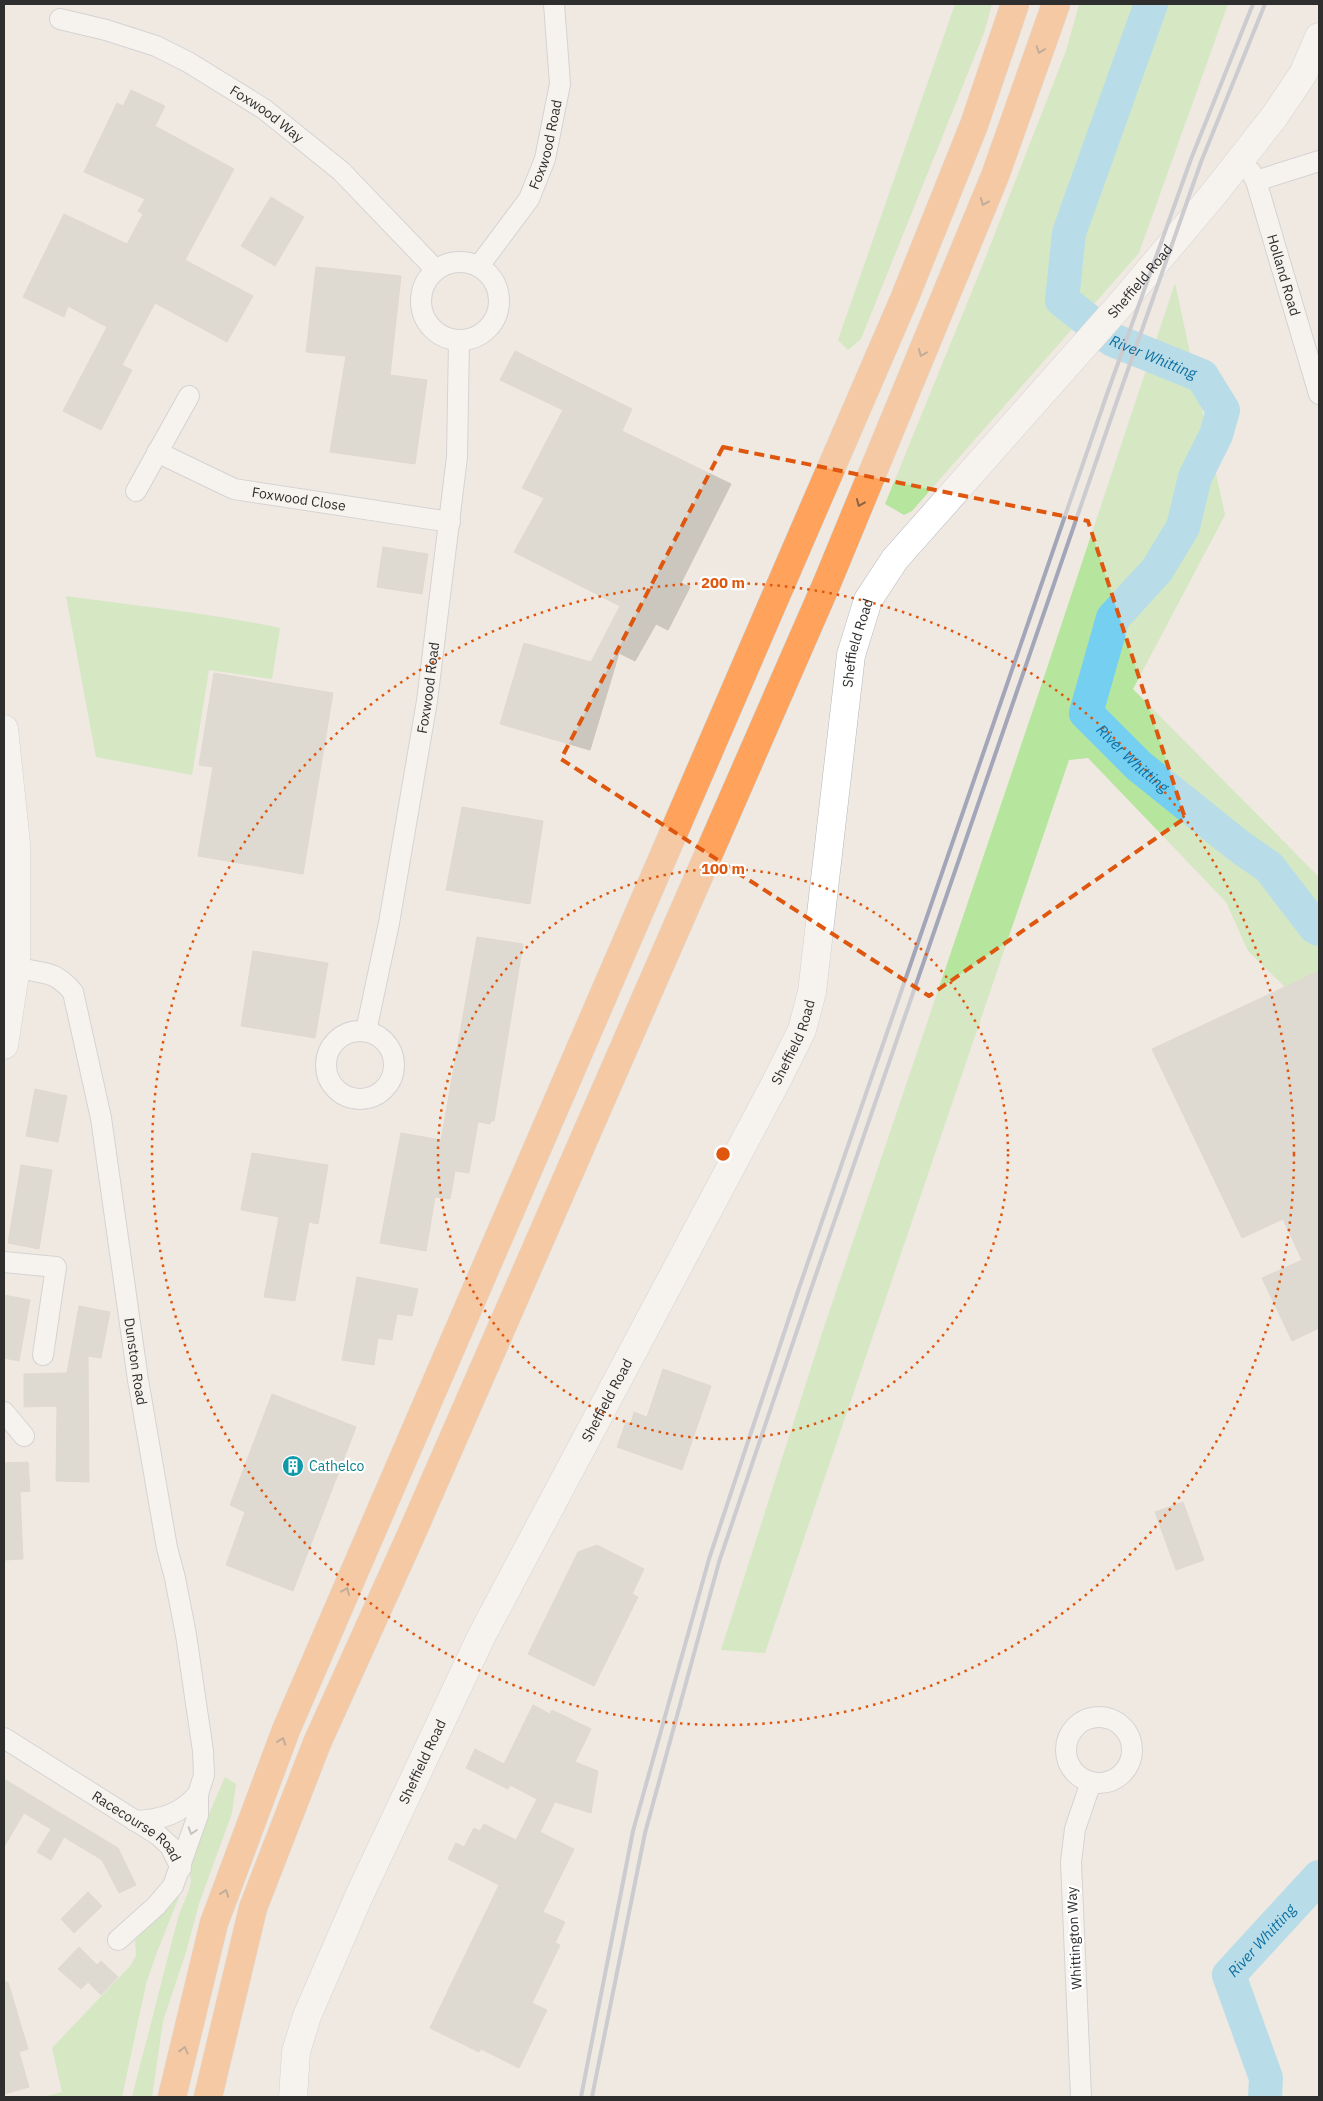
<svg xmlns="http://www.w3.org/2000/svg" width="1323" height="2101" font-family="'IBM Plex Sans',sans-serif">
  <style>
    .green { fill: #b6e59e }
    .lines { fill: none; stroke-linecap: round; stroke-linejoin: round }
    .river { stroke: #75cff0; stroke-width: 34 }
    .building { fill: #cbc7bf; stroke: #cbc5ba }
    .street-casing { stroke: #b4b7c1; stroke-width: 22 }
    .secondary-casing { stroke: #b4b7c1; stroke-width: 29 }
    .highway-casing { stroke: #c9c9c9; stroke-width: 29 }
    .street { stroke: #fff; stroke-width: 20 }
    .secondary { stroke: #fff; stroke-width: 28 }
    .highway { stroke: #ffa35c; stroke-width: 28 }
    .rail { stroke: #a3a6b8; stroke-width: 4 }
    .oneway { stroke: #8c6343 }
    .oneway2 { stroke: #969696 }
    .marked { fill: none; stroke: #df570e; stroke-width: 4; stroke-dasharray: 10 6; stroke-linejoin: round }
    .ring { fill: none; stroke: #df570e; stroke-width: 2.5; stroke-dasharray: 2.5 5 }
    .labels { text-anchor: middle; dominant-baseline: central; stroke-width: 4.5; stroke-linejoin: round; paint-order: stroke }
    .street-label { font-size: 14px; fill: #2e2e2e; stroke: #fff }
    .culture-label { font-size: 14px; fill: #0d838f; stroke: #fff; text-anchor: start }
    .water-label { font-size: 15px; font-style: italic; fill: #0d6fa3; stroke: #fff }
    .centre { fill: #df570e; stroke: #fff; stroke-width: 2.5 }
    .ring-label { font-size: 15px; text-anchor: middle; font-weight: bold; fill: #df570e; stroke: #fff; stroke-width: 4.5; stroke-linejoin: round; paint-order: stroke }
  </style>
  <rect width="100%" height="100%" fill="#efe9e1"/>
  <path class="green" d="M955 4H992L984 33 861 339 848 350 838 340Z
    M1079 4H1228L1139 253 912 511 904 515 885 504 981 269 1066 51Z
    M1175 283 1225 515 1133 689 1319 877V971L1285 987 1248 951 1226 902 1088 758 1069 760 765 1653 721 1650 822 1333 1035 704Z
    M66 596C137 606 210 613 280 628L272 679 209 670 192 775 96 757Z
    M225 1777 236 1784 232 1813 199 1904 186 1952 163 2021 152 2097H132L179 1914 189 1890 191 1880 188 1862Z
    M180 1887 179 1897 157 1952 146 1984 122 2097H43L62 2092 52 2048 131 1965 136 1955 135 1940Z"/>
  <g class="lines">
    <g class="river">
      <path id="s1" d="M1151 4 1069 233 1062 300 1113 340 1202 376 1223 410 1216 435 1195 477 1183 527 1157 570 1113 618 1086 713 1139 766 1240 847 1269 867 1315 927 1319 929"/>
      <path id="s2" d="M1265 2097 1266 2078 1229 1975 1319 1877"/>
    </g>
  </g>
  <path class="building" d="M131 90 165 106 155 126 234 169 185 260 253 296 227 342 155 303 122 365 132 370 101 430 63 411 107 327 68 306 64 317 23 297 64 214 127 244 143 214 138 211 145 199 84 172 117 103 123 106Z
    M271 197 304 217 275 266 241 246Z
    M316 267 401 276 390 375 427 380 415 464 330 452 346 356 306 352Z
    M515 351 632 409 622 431 731 484 681 583 690 587 668 630 656 624 635 661 619 653 590 750 500 724 524 643 591 662 620 606 514 552 544 498 522 488 563 410 500 380Z
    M383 547 428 554 422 594 377 587Z
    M214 673 333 693 303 874 198 856 213 767 199 765Z
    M462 807 543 821 530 904 446 890Z
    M477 937 523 944 494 1121H491L490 1124 478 1122 469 1173 455 1171 450 1199 435 1197 426 1251 380 1243 401 1133 441 1140Z
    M253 951 328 963 315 1038 241 1026Z
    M1319 971V1328L1292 1341 1262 1278 1302 1260 1283 1219 1242 1238 1152 1049Z
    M35 1089 67 1096 58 1142 26 1136Z
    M252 1153 328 1165 318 1224 309 1222 295 1301 264 1297 279 1217 241 1210Z
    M21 1165 52 1170 39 1249 8 1243Z
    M357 1277 418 1289 412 1316 397 1314 392 1340 378 1338 374 1365 342 1360Z
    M4 1295 30 1300 19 1361 4 1358Z
    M79 1306 110 1312 101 1358 88 1356 89 1482 56 1481 57 1406 24 1407V1374L67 1373Z
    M663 1369 711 1386 682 1470 617 1447 626 1422 631 1423 634 1412 647 1417Z
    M272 1394 356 1427 293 1591 226 1565 245 1512 230 1505Z
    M28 1462 30 1491 20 1492 23 1559 4 1560V1463Z
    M1183 1502 1204 1560 1176 1570 1155 1512Z
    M597 1545 644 1569 632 1594 638 1597 594 1686 528 1654 578 1552Z
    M533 1705 550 1714 552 1710 591 1729 575 1762 598 1771 591 1813 555 1802 540 1832 574 1849 543 1912 565 1922 555 1943 560 1945 532 2003 547 2010 519 2068 481 2049 479 2052 430 2028 499 1885 448 1859 456 1843 464 1847 474 1828 480 1831 484 1824 516 1840 537 1799 510 1785 508 1789 466 1768 475 1749 504 1764Z
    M4 1779 118 1848 136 1885 119 1893 102 1860 64 1837 51 1860 37 1852 51 1829 24 1813 4 1847Z
    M88 1892 102 1906 74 1933 61 1919Z
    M79 1947 97 1965 101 1961 118 1977 101 1995 88 1982 81 1989 58 1969Z
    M4 1982H8L28 2049 19 2052 29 2087 4 2094Z"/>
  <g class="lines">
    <g class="street-casing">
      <g id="street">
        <path id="s3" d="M60 19 106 30 156 46 188 62 264 109 341 171 436 270"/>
        <path id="s4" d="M1237 163 1251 172 1256 181 1319 394"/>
        <path d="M1256 181 1319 161"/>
        <circle cx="460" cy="301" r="39"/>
        <path id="s5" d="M479 266 529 199 545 159 560 84 554 4"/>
        <path id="s6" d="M157 452 234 489 450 522"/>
        <path d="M136 491 189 396"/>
        <path id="s7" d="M16 967C44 975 52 968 73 992L101 1118 138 1380 167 1548 175 1578 186 1635 203 1751 204 1775 198 1794V1815L173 1886 156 1906 118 1940"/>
        <circle cx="360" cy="1065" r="34"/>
        <path id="s8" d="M366 1031 389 923 427 701 457 457 459 340"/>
        <path d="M4 1262 56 1267 43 1355"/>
        <path d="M4 1412 24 1436"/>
        <circle cx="1099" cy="1750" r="33"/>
        <path id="s9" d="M4 1738 158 1835 170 1846 181 1868"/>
        <path d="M135 1821C161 1820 181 1814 198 1794"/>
        <path d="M1081 2097 1071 1862 1075 1829 1091 1782"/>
      </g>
    </g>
    <g class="secondary-casing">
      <g id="secondary">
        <path d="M4 729 16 844V967L4 1045"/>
        <path id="s10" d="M293 2097 296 2052 307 2016 359 1896 482 1635 775 1084 802 1030 812 992 851 655 868 600 895 559 1120 305 1212 196 1274 117 1303 74 1319 37"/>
      </g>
    </g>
    <g class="highway-casing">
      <path id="highway" d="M172 2097 214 1923 286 1730 905 297 974 125 1015 4
        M208 2097 253 1908 317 1743 411 1535 827 583 995 176 1056 4"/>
    </g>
    <use href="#street" class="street"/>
    <use href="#secondary" class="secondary"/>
    <use href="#highway" class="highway"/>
    <path class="rail" d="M581 2097 633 1831 709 1559 799 1288 1107 394 1191 159 1253 4
      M592 2097 645 1833 719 1562 810 1292 1118 398 1201 162 1265 4"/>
  </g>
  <defs><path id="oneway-chevron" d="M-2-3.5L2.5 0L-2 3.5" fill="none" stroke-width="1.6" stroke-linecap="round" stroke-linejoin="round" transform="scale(1.25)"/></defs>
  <g class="oneway">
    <use href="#oneway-chevron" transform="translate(1040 50) rotate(109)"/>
    <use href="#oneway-chevron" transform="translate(984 202) rotate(112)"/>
    <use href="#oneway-chevron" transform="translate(922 353) rotate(112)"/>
    <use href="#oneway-chevron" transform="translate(860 503) rotate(112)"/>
    <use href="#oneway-chevron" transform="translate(346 1591) rotate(-67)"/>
    <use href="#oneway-chevron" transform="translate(282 1741) rotate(-70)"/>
    <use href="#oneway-chevron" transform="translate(225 1893) rotate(-70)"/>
    <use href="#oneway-chevron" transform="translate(184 2050) rotate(-76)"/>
  </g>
  <use class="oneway2" href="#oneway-chevron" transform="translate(192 1831) rotate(108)"/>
  <path d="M0 0H1323V2101H0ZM723 447 1088 521 1185 818 929 996 561 759Z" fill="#efe9e1" fill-opacity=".55" fill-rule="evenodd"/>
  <path class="marked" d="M723 447 1088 521 1185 818 929 996 561 759Z"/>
  <g class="ring">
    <circle cx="723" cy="1154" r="285"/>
    <circle cx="723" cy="1154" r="571"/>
  </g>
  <defs>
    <g id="building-disc" transform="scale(1.125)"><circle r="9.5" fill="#0f9aa8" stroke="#fff"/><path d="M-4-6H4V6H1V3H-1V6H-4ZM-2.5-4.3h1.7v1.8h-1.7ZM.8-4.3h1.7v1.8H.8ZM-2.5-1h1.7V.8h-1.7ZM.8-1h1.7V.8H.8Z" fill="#fff"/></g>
  </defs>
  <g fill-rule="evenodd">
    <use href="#building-disc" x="293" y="1466"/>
  </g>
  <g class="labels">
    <g class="street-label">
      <text stroke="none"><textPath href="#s3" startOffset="230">Foxwood Way</textPath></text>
      <text stroke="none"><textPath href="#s5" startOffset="141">Foxwood Road</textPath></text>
      <text stroke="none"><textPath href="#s4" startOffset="125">Holland Road</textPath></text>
      <text stroke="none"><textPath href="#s10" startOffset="2042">Sheffield Road</textPath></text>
      <text stroke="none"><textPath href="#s6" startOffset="151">Foxwood Close</textPath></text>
      <text stroke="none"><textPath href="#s10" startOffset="1578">Sheffield Road</textPath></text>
      <text stroke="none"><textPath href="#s8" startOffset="349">Foxwood Road</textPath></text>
      <text stroke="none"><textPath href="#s10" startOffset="1172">Sheffield Road</textPath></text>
      <text stroke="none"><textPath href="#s7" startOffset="439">Dunston Road</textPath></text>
      <text stroke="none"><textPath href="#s10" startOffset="768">Sheffield Road</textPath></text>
      <text stroke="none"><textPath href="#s10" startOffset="362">Sheffield Road</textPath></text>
      <text stroke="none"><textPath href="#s9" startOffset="160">Racecourse Road</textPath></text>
      <text transform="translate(1074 1938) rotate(-93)">Whittington Way</text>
    </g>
    <g class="culture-label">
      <text x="309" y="1466">Cathelco</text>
    </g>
    <g class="water-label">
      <text stroke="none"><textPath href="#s1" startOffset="419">River Whitting</textPath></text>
      <text stroke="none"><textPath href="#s1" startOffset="915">River Whitting</textPath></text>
      <text stroke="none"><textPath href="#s2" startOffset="176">River Whitting</textPath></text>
    </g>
  </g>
  <circle cx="723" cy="1154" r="8" class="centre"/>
  <g class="ring-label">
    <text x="723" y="588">200 m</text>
    <text x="723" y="874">100 m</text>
  </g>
  <rect width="1323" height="2101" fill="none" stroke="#2e2e2e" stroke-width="10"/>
</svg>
